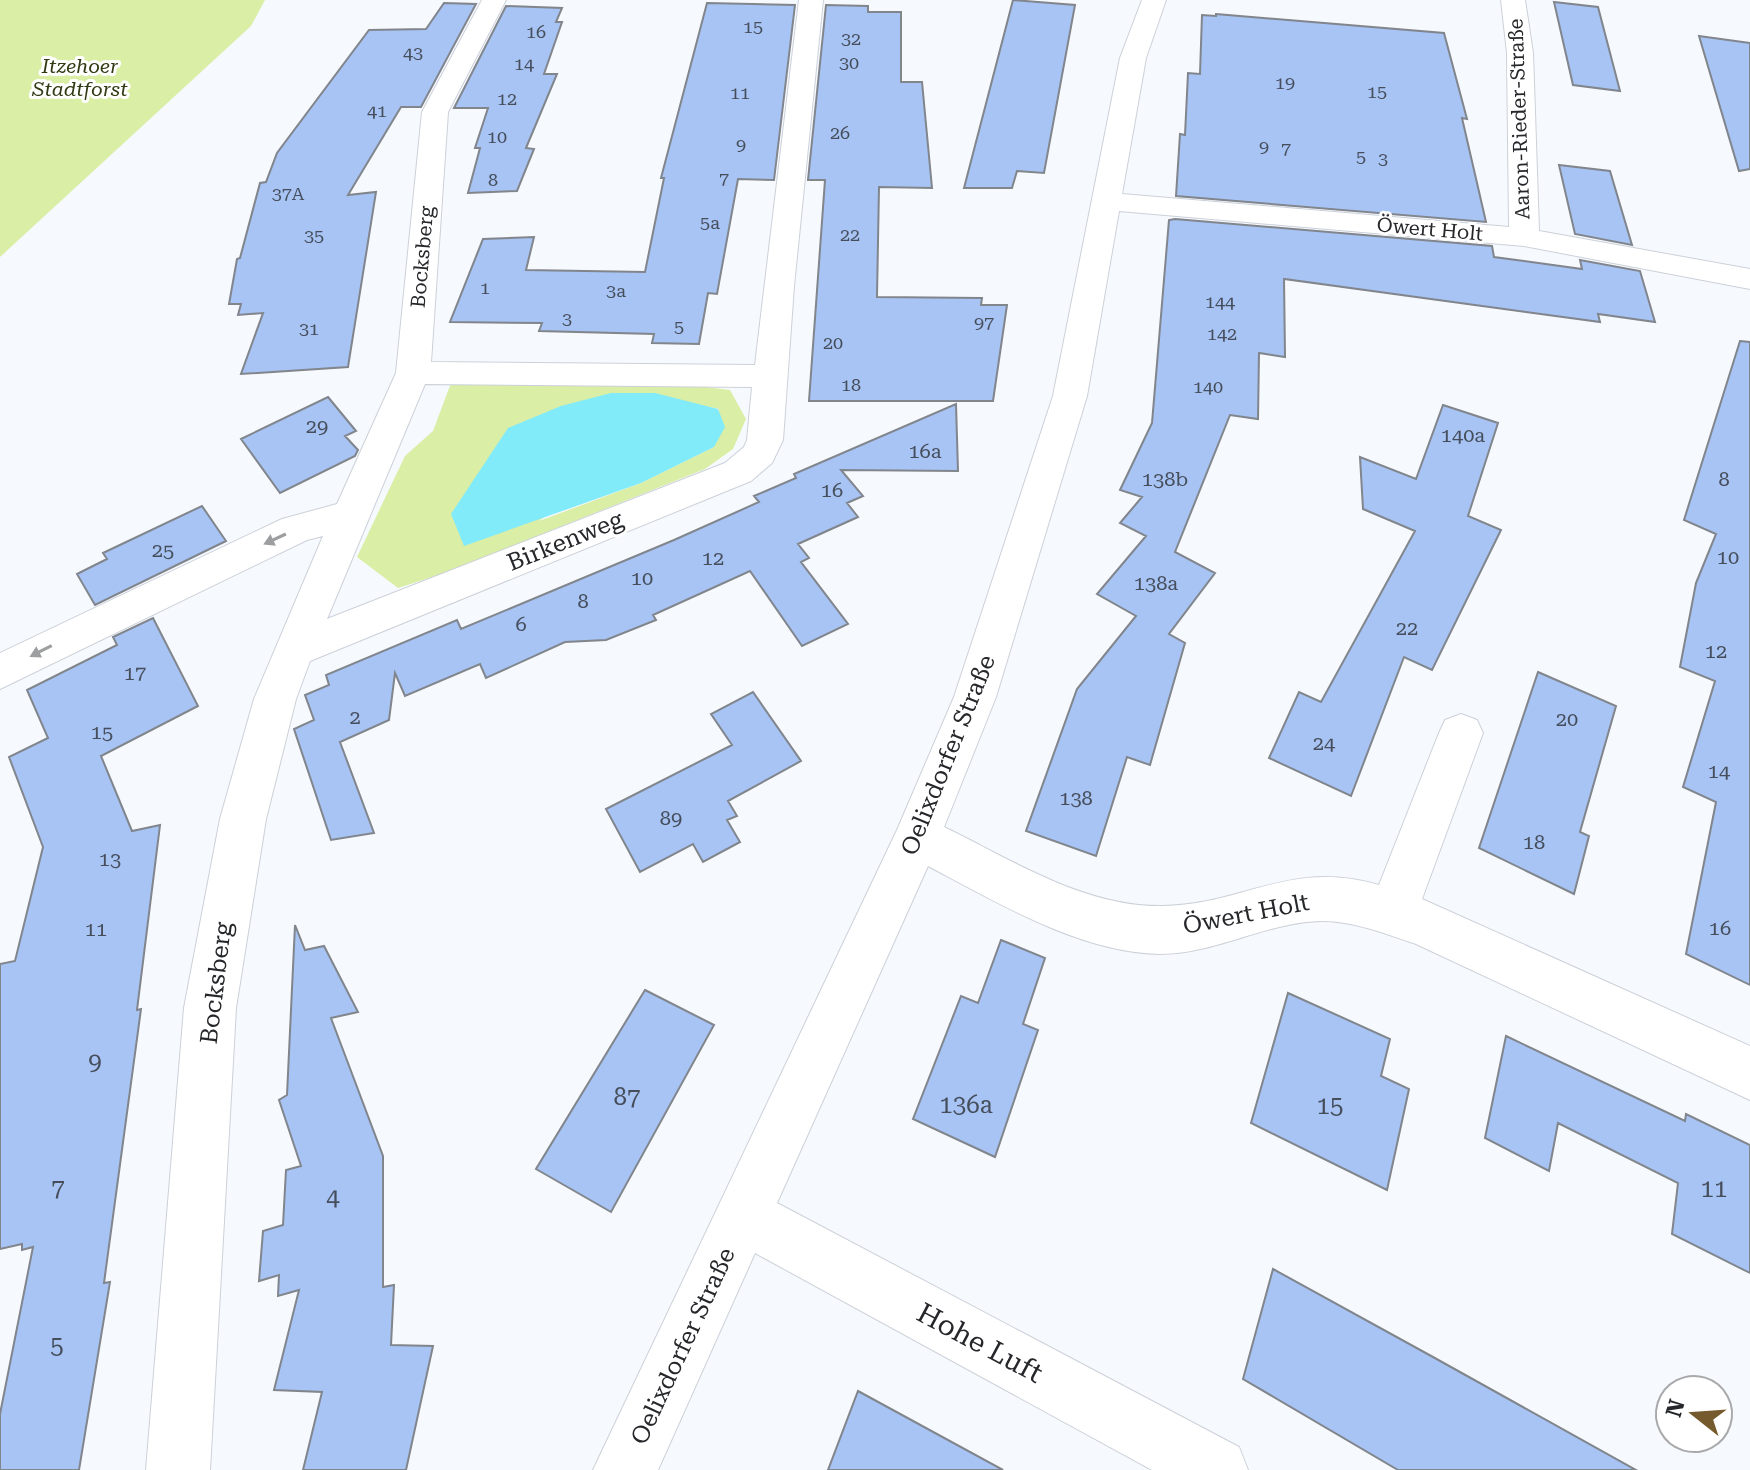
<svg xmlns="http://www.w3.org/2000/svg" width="1750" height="1470" font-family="'Roboto Serif',serif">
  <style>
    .green { fill: #daeea6; fill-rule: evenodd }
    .water { fill: #81ebfa }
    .building { fill: #a7c4f4; stroke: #81858c; stroke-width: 2 }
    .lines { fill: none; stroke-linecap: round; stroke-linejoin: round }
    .minor-casing { stroke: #ccd1d9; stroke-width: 2 }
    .minor { fill: #fff; fill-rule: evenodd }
    .oneway { fill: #9d9e9f }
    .labels { text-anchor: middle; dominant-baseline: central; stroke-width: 6; stroke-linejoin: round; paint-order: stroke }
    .far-number-label { font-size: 18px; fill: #464e5c }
    .far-park-label { font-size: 20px; font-style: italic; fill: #313a12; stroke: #fff }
    .far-street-label { font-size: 20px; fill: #26272a; stroke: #fff }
    .number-label { font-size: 20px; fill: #464e5c }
    .street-label { font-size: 24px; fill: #26272a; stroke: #fff }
    .near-number-label { font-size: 24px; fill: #464e5c }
    .near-street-label { font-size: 28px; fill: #26272a; stroke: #fff }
  </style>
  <rect width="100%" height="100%" fill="#f6f9fe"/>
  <path class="green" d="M0 0H265L251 26 0 257Z
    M451 383 690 385 730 390 746 419 733 449 705 469 442 574 398 588 357 557 405 456 433 431ZM694 404 719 409 714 447 641 483 539 521Z"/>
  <path class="water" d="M611 393H655L718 409 725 427 714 447 641 483 464 546 451 514 508 428 561 406Z"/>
  <path class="building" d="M1013 0 1075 5 1044 173 1017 171 1012 188H964Z
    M1554 2 1598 7 1620 91 1573 85Z
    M444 3 476 4 421 107H401L348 195 376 192 348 367 241 374 263 313 238 315 241 304H229L237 259 240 258 260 183 266 182 277 153 369 30 426 29Z
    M707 3 795 5 774 180 738 179 717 294 708 293 699 344 652 343 654 334 539 331 542 323 450 322 483 239 534 237 526 270 645 272 664 178H661Z
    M826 5 868 6V12H901V82H922L932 188 879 187 877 297 982 298 981 305H1007L993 401H809L825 180H808Z
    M506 6 562 8 556 22H562L544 74H557L526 148 534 149 517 191 468 193 480 148H475L488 108H454Z
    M1216 14 1444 33 1467 119 1462 118 1486 222 1176 196 1180 134 1185 135 1188 73 1200 74 1202 15 1216 16Z
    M1699 36 1750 43V169L1739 171Z
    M1559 165 1610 171 1632 245 1575 234Z
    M1175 219 1492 246 1494 257 1582 269 1580 260 1640 271 1655 322 1598 314 1600 322 1284 279 1285 357 1259 353 1258 419 1230 415 1175 552 1215 573 1169 634 1185 643 1150 765 1127 757 1096 856 1026 831 1077 689 1136 616 1097 594 1146 536 1120 523 1142 497 1120 490 1152 423 1169 220Z
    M1740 341 1750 342V985L1686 954 1716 802 1683 787 1715 681 1680 667 1696 583 1716 534 1684 520Z
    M328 397 356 431 345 436 358 450 355 456 280 493 241 439Z
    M956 404 958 471 841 470 863 496 847 503 858 517 798 544 809 558 801 562 848 624 802 646 750 571 653 615 656 620 606 640 565 642 486 678 480 664 405 696 395 673 389 720 340 742 374 833 331 840 294 729 314 720 305 695 329 685 326 675 457 620 461 629 674 540 759 502 754 496 796 478 794 474Z
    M1443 405 1498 423 1468 516 1501 530 1432 670 1404 657 1351 796 1269 758 1299 692 1321 702 1415 531 1363 509 1360 457 1416 479Z
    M202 506 226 541 95 605 77 574 107 559 103 553Z
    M153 618 198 706 101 756 132 831 160 825 137 1010 141 1009 104 1283 110 1282 79 1470H0V1414L33 1247 22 1250V1244L0 1249V964L15 961 43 847 9 757 48 738 27 690 117 645 113 637Z
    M1538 672 1616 706 1580 832 1589 836 1574 894 1479 848Z
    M753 692 801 761 728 801 737 816 727 820 740 842 703 862 693 844 640 872 606 809 732 745 711 714Z
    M295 925 305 950 324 946 358 1012 331 1018 383 1156V1287L394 1285 391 1345 433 1346 406 1470H303L322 1392 274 1390 299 1290 278 1296 279 1275 259 1281 263 1231 283 1225 286 1170 301 1166 279 1100 287 1095Z
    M1001 940 1045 958 1023 1024 1038 1030 995 1157 913 1119 961 996 978 1003Z
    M645 990 714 1025 611 1212 536 1169Z
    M1288 993 1390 1039 1381 1076 1409 1089 1387 1190 1251 1123Z
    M1506 1036 1685 1121 1686 1114 1750 1145V1273L1672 1234 1678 1183 1558 1123 1549 1171 1485 1138Z
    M1273 1269 1433 1357 1636 1470H1398L1243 1379Z
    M858 1391 1003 1470H828Z"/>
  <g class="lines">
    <g class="minor-casing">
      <path id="minor" d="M482 0H506L448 112 431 362 755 365 799 0H823L794 286 783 440 772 463 751 481 310 661 296 699 266 819 236 1008 210 1470H146L184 1008 220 819 254 699 323 536 307 540 0 689V653L282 519 337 504 396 373 422 112ZM425 384 752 387 747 440 744 447 725 463 327 619Z
        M1142 0H1166L1146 58 1122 194 1509 227 1507 53 1501 0H1525L1533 53 1539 231 1750 269V289L1524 246 1119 211 1087 396 996 697 944 827C1012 860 1084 907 1162 906 1244 905 1289 859 1379 885L1439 733 1445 720 1461 714 1477 720 1483 733 1422 899 1750 1046V1100L1416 944C1386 934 1354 921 1322 921 1266 922 1216 954 1160 954 1081 953 996 902 928 866L777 1203 1239 1447 1248 1470H1152L755 1253 658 1470H593L897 830 954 697 1053 396 1120 58Z"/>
    </g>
    <use href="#minor" class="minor"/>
  </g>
  <defs><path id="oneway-solid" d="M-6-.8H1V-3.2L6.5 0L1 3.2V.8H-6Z" transform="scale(2)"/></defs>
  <g class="oneway">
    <use href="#oneway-solid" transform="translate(275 539) rotate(155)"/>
    <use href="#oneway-solid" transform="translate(41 651) rotate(153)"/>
  </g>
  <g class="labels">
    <g class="far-number-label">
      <text x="753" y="26">15</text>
      <text x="536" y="31">16</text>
      <text x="851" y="38">32</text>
      <text x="413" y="52">43</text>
      <text x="849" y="62">30</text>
      <text x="524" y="63">14</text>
      <text x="1285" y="82">19</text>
      <text x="1377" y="91">15</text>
      <text x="740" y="92">11</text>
      <text x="507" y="98">12</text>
      <text x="377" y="110">41</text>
      <text x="840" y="132">26</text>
      <text x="497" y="136">10</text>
      <text x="741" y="144">9</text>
      <text x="1264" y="146">9</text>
      <text x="1286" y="148">7</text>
      <text x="1361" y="156">5</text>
      <text x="1383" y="158">3</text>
      <text x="724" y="178">7</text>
      <text x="493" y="179">8</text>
      <text x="288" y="193">37A</text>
      <text x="710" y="222">5a</text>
      <text x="850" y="234">22</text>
      <text x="314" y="235">35</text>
      <text x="485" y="287">1</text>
      <text x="616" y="290">3a</text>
      <text x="1220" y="301">144</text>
      <text x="567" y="318">3</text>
      <text x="984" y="322">97</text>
      <text x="679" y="326">5</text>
      <text x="309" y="328">31</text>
      <text x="1222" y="333">142</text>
      <text x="833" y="342">20</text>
      <text x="851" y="384">18</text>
      <text x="1208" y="386">140</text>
    </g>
    <g class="far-park-label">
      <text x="80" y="66">Itzehoer<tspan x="80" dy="23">Stadtforst</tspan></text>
    </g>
    <g class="far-street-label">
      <text transform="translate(1519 119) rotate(-92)">Aaron-Rieder-Straße</text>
      <text transform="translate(1430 229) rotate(5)">Öwert Holt</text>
      <text transform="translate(422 257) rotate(-85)">Bocksberg</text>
    </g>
    <g class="number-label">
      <text x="317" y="426">29</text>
      <text x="1463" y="435">140a</text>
      <text x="925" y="451">16a</text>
      <text x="1165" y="479">138b</text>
      <text x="1724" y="479">8</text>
      <text x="832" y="490">16</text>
      <text x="163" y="550">25</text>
      <text x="1728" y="557">10</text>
      <text x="713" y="558">12</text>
      <text x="642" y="578">10</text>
      <text x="1156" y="583">138a</text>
      <text x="583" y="601">8</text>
      <text x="521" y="624">6</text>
      <text x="1407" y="628">22</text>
      <text x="1716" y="651">12</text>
      <text x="135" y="673">17</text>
      <text x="355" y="717">2</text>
      <text x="1567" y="719">20</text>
      <text x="102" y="732">15</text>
      <text x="1324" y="743">24</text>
      <text x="1719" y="771">14</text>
      <text x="1076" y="798">138</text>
      <text x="671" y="818">89</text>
      <text x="1534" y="842">18</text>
      <text x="110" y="859">13</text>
      <text x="1720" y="928">16</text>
      <text x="96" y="929">11</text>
    </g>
    <g class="street-label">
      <text transform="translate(565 541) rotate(-22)">Birkenweg</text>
      <text transform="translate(948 755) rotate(-68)">Oelixdorfer Straße</text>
      <text transform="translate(1246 914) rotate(-11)">Öwert Holt</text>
      <text transform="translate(216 983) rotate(-83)">Bocksberg</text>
      <text transform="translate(683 1346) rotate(-65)">Oelixdorfer Straße</text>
    </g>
    <g class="near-number-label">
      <text x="95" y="1062">9</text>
      <text x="627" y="1097">87</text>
      <text x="966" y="1105">136a</text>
      <text x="1330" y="1106">15</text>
      <text x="58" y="1188">7</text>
      <text x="1714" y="1189">11</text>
      <text x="333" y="1198">4</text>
      <text x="57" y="1346">5</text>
    </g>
    <g class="near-street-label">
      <text transform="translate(980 1343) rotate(28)">Hohe Luft</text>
    </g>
  </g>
  <g transform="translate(1694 1414) rotate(287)"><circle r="38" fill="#ffffff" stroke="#a8a9aa" stroke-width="2"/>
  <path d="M0-6L14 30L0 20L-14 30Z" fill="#745a2c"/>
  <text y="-12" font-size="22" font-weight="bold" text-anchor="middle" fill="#26272a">N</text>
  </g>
</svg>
